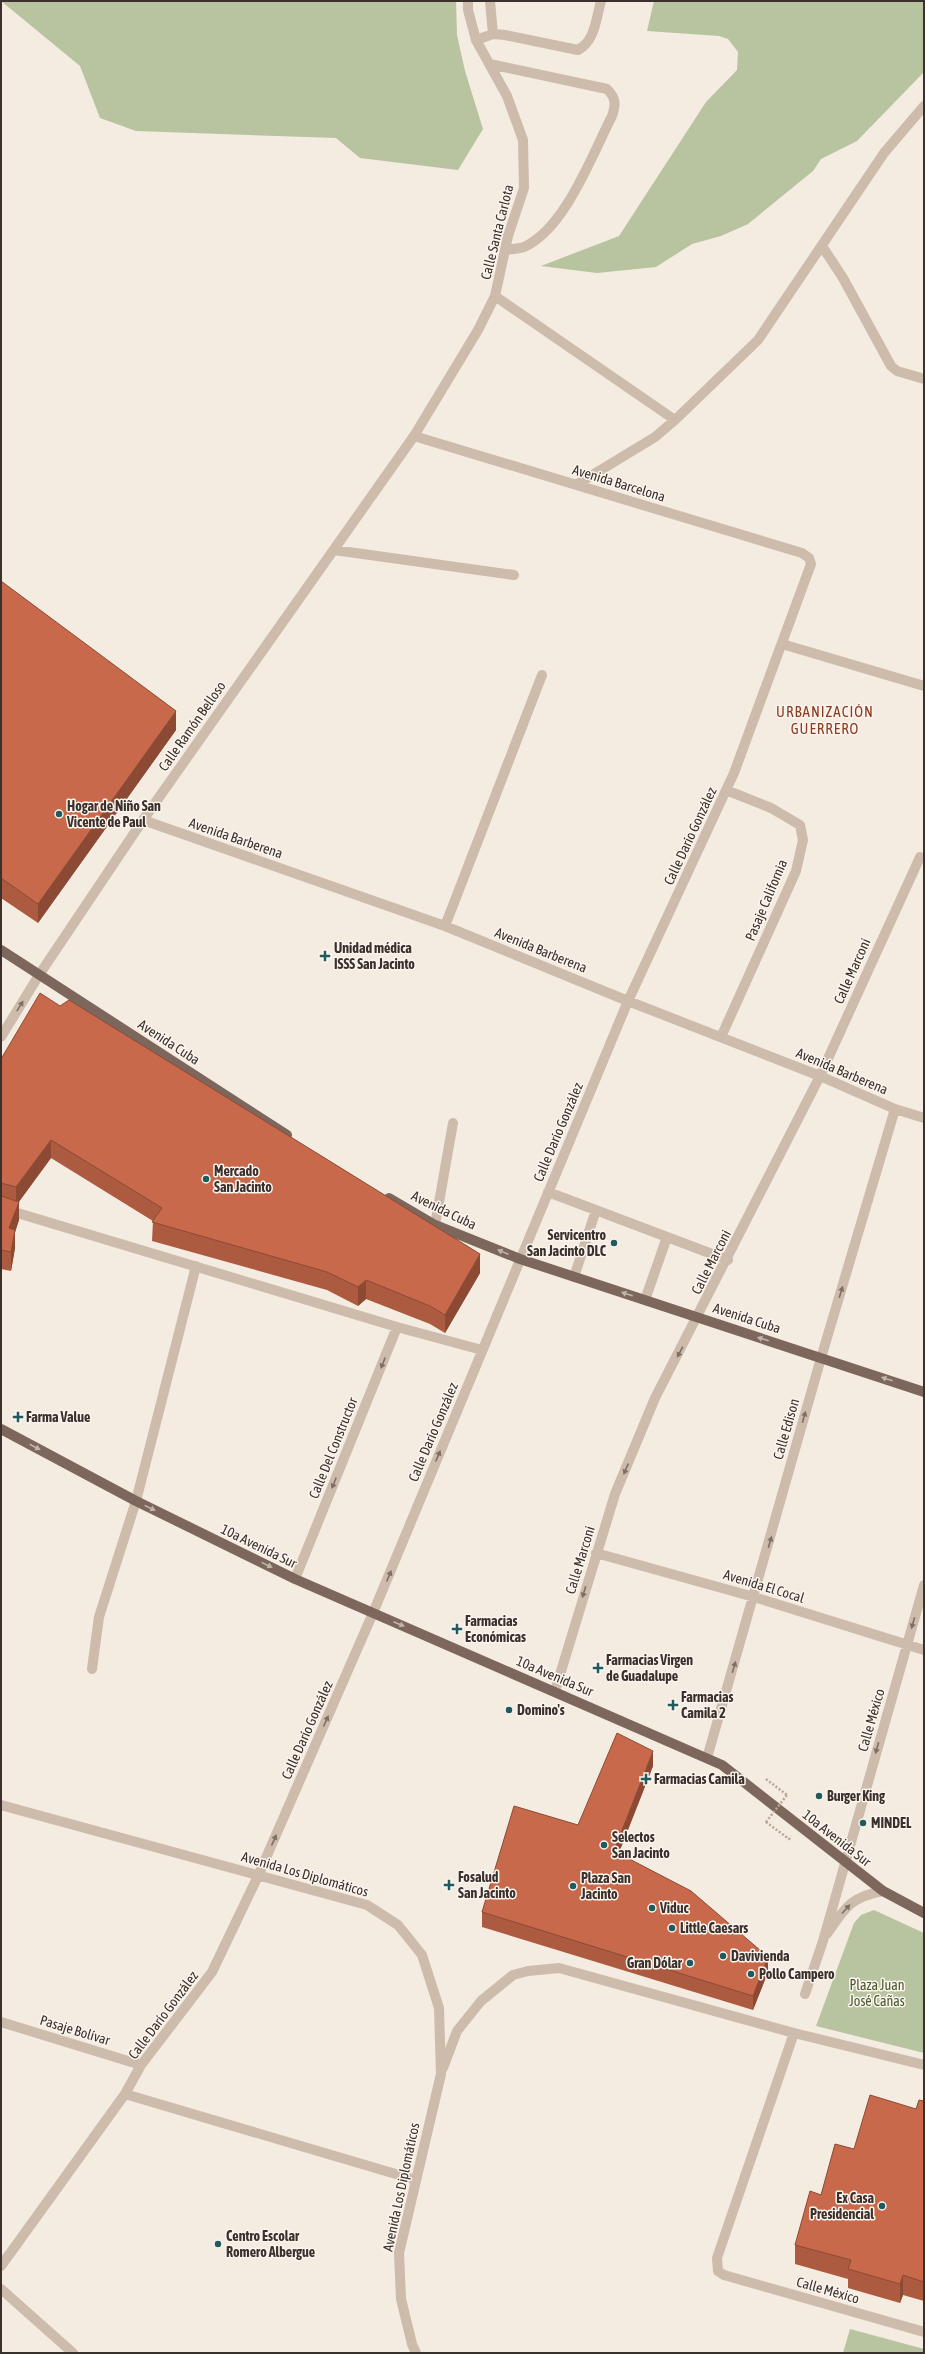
<svg xmlns="http://www.w3.org/2000/svg" width="925" height="2354" font-family="'Asap Condensed',sans-serif">
  <style>
    .green { fill: #b8c4a0 }
    .lines { fill: none; stroke-linecap: round; stroke-linejoin: round }
    .path { stroke: #b9a596; stroke-width: 2.5; stroke-dasharray: 2 2; stroke-linecap: butt }
    .minor { stroke: #cdbbac; stroke-width: 10 }
    .major { stroke: #7d675c; stroke-width: 10 }
    .path-bridge { stroke: #b9a596; stroke-width: 2.5; stroke-dasharray: 2 2; stroke-linecap: butt }
    .wall { fill: #ac5a40 }
    .shaded-wall { fill: #8c4a34 }
    .building { fill: #c8694b; stroke: #8c4a34 }
    .oneway { fill: #7d6f65 }
    .oneway2 { fill: #c2b5ac }
    .poi-dot { fill: #1f5a5e; stroke: #fbf5ee; stroke-width: 1.5 }
    .labels { text-anchor: middle; dominant-baseline: central; stroke-width: 3; stroke-linejoin: round; paint-order: stroke }
    .street-label { font-size: 14px; fill: #3b302b; stroke: #fbf5ee }
    .poi-label { font-size: 14px; font-weight: bold; fill: #3b302b; stroke: #fbf5ee; text-anchor: start }
    .park-label { font-size: 14px; fill: #4a5a2e; stroke: #fbf5ee }
    .neighbourhood-label { font-size: 15px; letter-spacing: 1px; fill: #8c3b22; stroke: #fbf5ee }
  </style>
  <rect width="100%" height="100%" fill="#f4ebe1"/>
  <path class="green" d="M1 1H456L457 35 465 71 483 129 458 170 360 158 336 138 136 131 100 118 80 66Z
    M654 1H924V72L857 141 821 159 813 171 748 224 721 236 692 244 656 267 597 273 541 266 619 236 706 102 737 70 738 52 728 39 719 36 647 31Z
    M874 1910 924 1933V2053L816 2026 854 1923 861 1915Z
    M850 2329 924 2349V2353H843Z"/>
  <g class="lines">
    <path class="path" d="M766 1779 787 1795
      M766 1822 789 1839 791 1836"/>
    <path class="minor" d="M490 1 493 34
      M476 40 493 34 505 35 578 50C595 41 596 19 601 1
      M490 64 607 89C616 98 616 104 612 116 592 155 565 229 524 247 518 249 511 249 505 250
      M822 246 843 278 891 366 897 371 924 379
      M495 296 675 420
      M576 485 655 437 675 420 758 340 884 153 924 106
      M334 550 514 575
      M782 644 924 686
      M143 820 445 926 628 1001 820 1076 895 1109 924 1118
      M445 926 542 675
      M1 1037 39 975 143 820 414 436 478 330 495 296 508 236 524 188 523 140 507 96 476 40 468 10V1
      M721 1037 796 871 803 840 800 825 771 808 726 790
      M548 1192 728 1260
      M1 1208 397 1327 482 1350
      M435 1225 453 1123
      M574 1277 596 1210
      M645 1300 667 1237
      M596 1553 754 1597 924 1650
      M295 1579 397 1327
      M92 1669 99 1617 136 1501 196 1266
      M555 1691 615 1494 655 1398 820 1076 920 857
      M707 1758 821 1358 895 1109
      M1 1805 367 1905 398 1925 422 1955 439 2008 441 2074 399 2253 401 2299 412 2344 416 2353
      M827 1934C845 1908 850 1897 883 1891
      M805 1994 823 1941 924 1585
      M1 2022 141 2065
      M794 2033 717 2258 718 2271 724 2275 924 2332
      M443 2068 457 2031 481 2001 513 1975 528 1971 559 1968 794 2033 924 2065
      M125 2094 416 2180
      M1 2266 125 2094 141 2065 212 1972 258 1876 373 1613 628 1001 734 773 811 564 809 558 802 553 414 436
      M1 2289 73 2353"/>
    <path class="major" d="M1 950 287 1135
      M389 1198 435 1225 520 1259 924 1392
      M1 1429 136 1501 295 1579 722 1765 883 1891 924 1913"/>
    <path class="path-bridge" d="M766 1822 787 1795"/>
  </g>
  <path class="wall" d="M1 581 176 730 38 923 1 898Z
    M60 1006 480 1273 445 1333 430 1324 366 1299 358 1306 327 1290 152 1241 153 1221 51 1158 19 1201V1220L15 1232V1248L11 1271 1 1269V1059Z
    M653 1766 619 1853 768 1972 753 2010 482 1927V1912L578 1825Z
    M924 2101V2301L903 2295 900 2303 848 2288V2279L795 2264V2245L821 2195 916 2109Z"/>
  <path class="shaded-wall" d="M176 711V730L38 923V904Z
    M51 1140V1158L16 1206V1187Z
    M19 1202V1220L15 1232V1248L11 1271V1252L9 1228Z
    M480 1254V1273L445 1333V1315Z
    M366 1280V1299L358 1306V1287Z
    M653 1751V1766L614 1865V1851Z
    M768 1957V1972L753 2010V1996Z
    M903 2275V2295L900 2303V2284Z"/>
  <path class="building" d="M1 581 176 711 38 904 1 878Z
    M40 993 60 1006 69 1000 480 1254 445 1315 430 1306 366 1280 358 1287 327 1272 152 1222 162 1208 51 1140 16 1187 1 1183V1059Z
    M1 1196 19 1202 9 1228 15 1230 11 1252 1 1250Z
    M617 1733 653 1751 614 1851 691 1891 768 1957 753 1996 482 1912 514 1806 578 1825Z
    M870 2095 916 2109 919 2100 924 2101V2282L903 2275 900 2284 848 2269 851 2260 795 2245 810 2191 821 2195 835 2144 854 2149Z"/>
  <defs><path id="oneway-solid" d="M-6-.8H1V-3.2L6.5 0L1 3.2V.8H-6Z"/></defs>
  <g class="oneway">
    <use href="#oneway-solid" transform="translate(20 1006) rotate(-58)"/>
    <use href="#oneway-solid" transform="translate(841 1292) rotate(-73)"/>
    <use href="#oneway-solid" transform="translate(680 1352) rotate(118)"/>
    <use href="#oneway-solid" transform="translate(383 1363) rotate(112)"/>
    <use href="#oneway-solid" transform="translate(804 1417) rotate(-74)"/>
    <use href="#oneway-solid" transform="translate(438 1456) rotate(-67)"/>
    <use href="#oneway-solid" transform="translate(626 1469) rotate(113)"/>
    <use href="#oneway-solid" transform="translate(334 1483) rotate(112)"/>
    <use href="#oneway-solid" transform="translate(770 1542) rotate(-74)"/>
    <use href="#oneway-solid" transform="translate(389 1576) rotate(-67)"/>
    <use href="#oneway-solid" transform="translate(584 1592) rotate(107)"/>
    <use href="#oneway-solid" transform="translate(913 1623) rotate(106)"/>
    <use href="#oneway-solid" transform="translate(734 1667) rotate(-74)"/>
    <use href="#oneway-solid" transform="translate(326 1721) rotate(-66)"/>
    <use href="#oneway-solid" transform="translate(877 1748) rotate(106)"/>
    <use href="#oneway-solid" transform="translate(274 1840) rotate(-66)"/>
    <use href="#oneway-solid" transform="translate(846 1909) rotate(-48)"/>
  </g>
  <g class="oneway2">
    <use href="#oneway-solid" transform="translate(503 1252) rotate(-158)"/>
    <use href="#oneway-solid" transform="translate(627 1294) rotate(-162)"/>
    <use href="#oneway-solid" transform="translate(763 1339) rotate(-162)"/>
    <use href="#oneway-solid" transform="translate(887 1379) rotate(-162)"/>
    <use href="#oneway-solid" transform="translate(35 1447) rotate(28)"/>
    <use href="#oneway-solid" transform="translate(150 1508) rotate(26)"/>
    <use href="#oneway-solid" transform="translate(267 1565) rotate(26)"/>
    <use href="#oneway-solid" transform="translate(399 1624) rotate(23)"/>
  </g>
  <g class="poi-dot">
    <circle cx="59" cy="814" r="4"/>
    <path d="M323 950h4v4h4v4h-4v4h-4v-4h-4v-4h4z"/>
    <circle cx="206" cy="1179" r="4"/>
    <circle cx="614" cy="1243" r="4"/>
    <path d="M16 1411h4v4h4v4h-4v4h-4v-4h-4v-4h4z"/>
    <path d="M455 1623h4v4h4v4h-4v4h-4v-4h-4v-4h4z"/>
    <path d="M596 1662h4v4h4v4h-4v4h-4v-4h-4v-4h4z"/>
    <path d="M671 1699h4v4h4v4h-4v4h-4v-4h-4v-4h4z"/>
    <circle cx="509" cy="1710" r="4"/>
    <path d="M644 1773h4v4h4v4h-4v4h-4v-4h-4v-4h4z"/>
    <circle cx="819" cy="1796" r="4"/>
    <circle cx="863" cy="1823" r="4"/>
    <circle cx="604" cy="1845" r="4"/>
    <path d="M447 1879h4v4h4v4h-4v4h-4v-4h-4v-4h4z"/>
    <circle cx="573" cy="1886" r="4"/>
    <circle cx="652" cy="1908" r="4"/>
    <circle cx="672" cy="1928" r="4"/>
    <circle cx="723" cy="1956" r="4"/>
    <circle cx="690" cy="1963" r="4"/>
    <circle cx="751" cy="1974" r="4"/>
    <circle cx="882" cy="2206" r="4"/>
    <circle cx="218" cy="2244" r="4"/>
  </g>
  <g class="labels">
    <g class="street-label">
      <text transform="translate(497 232) rotate(-76)">Calle Santa Carlota</text>
      <text transform="translate(619 483) rotate(17)">Avenida Barcelona</text>
      <text transform="translate(192 726) rotate(-55)">Calle Ramón Belloso</text>
      <text transform="translate(690 836) rotate(-65)">Calle Darío González</text>
      <text transform="translate(236 838) rotate(19)">Avenida Barberena</text>
      <text transform="translate(766 900) rotate(-67)">Pasaje California</text>
      <text transform="translate(541 950) rotate(22)">Avenida Barberena</text>
      <text transform="translate(852 971) rotate(-66)">Calle Marconi</text>
      <text transform="translate(169 1042) rotate(33)">Avenida Cuba</text>
      <text transform="translate(842 1071) rotate(23)">Avenida Barberena</text>
      <text transform="translate(558 1132) rotate(-67)">Calle Darío González</text>
      <text transform="translate(444 1210) rotate(26)">Avenida Cuba</text>
      <text transform="translate(711 1262) rotate(-63)">Calle Marconi</text>
      <text transform="translate(747 1318) rotate(18)">Avenida Cuba</text>
      <text transform="translate(786 1429) rotate(-74)">Calle Edison</text>
      <text transform="translate(433 1432) rotate(-67)">Calle Darío González</text>
      <text transform="translate(333 1448) rotate(-68)">Calle Del Constructor</text>
      <text transform="translate(259 1546) rotate(26)">10a Avenida Sur</text>
      <text transform="translate(580 1560) rotate(-73)">Calle Marconi</text>
      <text transform="translate(764 1586) rotate(17)">Avenida El Cocal</text>
      <text transform="translate(555 1676) rotate(23)">10a Avenida Sur</text>
      <text transform="translate(871 1720) rotate(-74)">Calle México</text>
      <text transform="translate(307 1730) rotate(-66)">Calle Darío González</text>
      <text transform="translate(837 1838) rotate(38)">10a Avenida Sur</text>
      <text transform="translate(305 1874) rotate(16)">Avenida Los Diplomáticos</text>
      <text transform="translate(163 2015) rotate(-53)">Calle Darío González</text>
      <text transform="translate(75 2030) rotate(17)">Pasaje Bolívar</text>
      <text transform="translate(401 2187) rotate(-78)">Avenida Los Diplomáticos</text>
      <text transform="translate(828 2290) rotate(16)">Calle México</text>
    </g>
    <g class="poi-label">
      <text x="67" y="806">Hogar de Niño San<tspan x="67" dy="16">Vicente de Paul</tspan></text>
      <text x="334" y="948">Unidad médica<tspan x="334" dy="16">ISSS San Jacinto</tspan></text>
      <text x="214" y="1171">Mercado<tspan x="214" dy="16">San Jacinto</tspan></text>
      <text x="606" y="1235" text-anchor="end">Servicentro<tspan x="606" dy="16">San Jacinto DLC</tspan></text>
      <text x="26" y="1417">Farma Value</text>
      <text x="465" y="1621">Farmacias<tspan x="465" dy="16">Económicas</tspan></text>
      <text x="606" y="1660">Farmacias Virgen<tspan x="606" dy="16">de Guadalupe</tspan></text>
      <text x="681" y="1697">Farmacias<tspan x="681" dy="16">Camila 2</tspan></text>
      <text x="517" y="1710">Domino's</text>
      <text x="654" y="1779">Farmacias Camila</text>
      <text x="827" y="1796">Burger King</text>
      <text x="871" y="1823">MINDEL</text>
      <text x="612" y="1837">Selectos<tspan x="612" dy="16">San Jacinto</tspan></text>
      <text x="458" y="1877">Fosalud<tspan x="458" dy="16">San Jacinto</tspan></text>
      <text x="581" y="1878">Plaza San<tspan x="581" dy="16">Jacinto</tspan></text>
      <text x="660" y="1908">Viduc</text>
      <text x="680" y="1928">Little Caesars</text>
      <text x="731" y="1956">Davivienda</text>
      <text x="682" y="1963" text-anchor="end">Gran Dólar</text>
      <text x="759" y="1974">Pollo Campero</text>
      <text x="874" y="2198" text-anchor="end">Ex Casa<tspan x="874" dy="16">Presidencial</tspan></text>
      <text x="226" y="2236">Centro Escolar<tspan x="226" dy="16">Romero Albergue</tspan></text>
    </g>
    <g class="park-label">
      <text x="877" y="1985">Plaza Juan<tspan x="877" dy="16">José Cañas</tspan></text>
    </g>
    <g class="neighbourhood-label">
      <text x="825" y="711">URBANIZACIÓN<tspan x="825" dy="17">GUERRERO</tspan></text>
    </g>
  </g>
  <rect width="925" height="2354" fill="none" stroke="#3b302b" stroke-width="4"/>
</svg>
